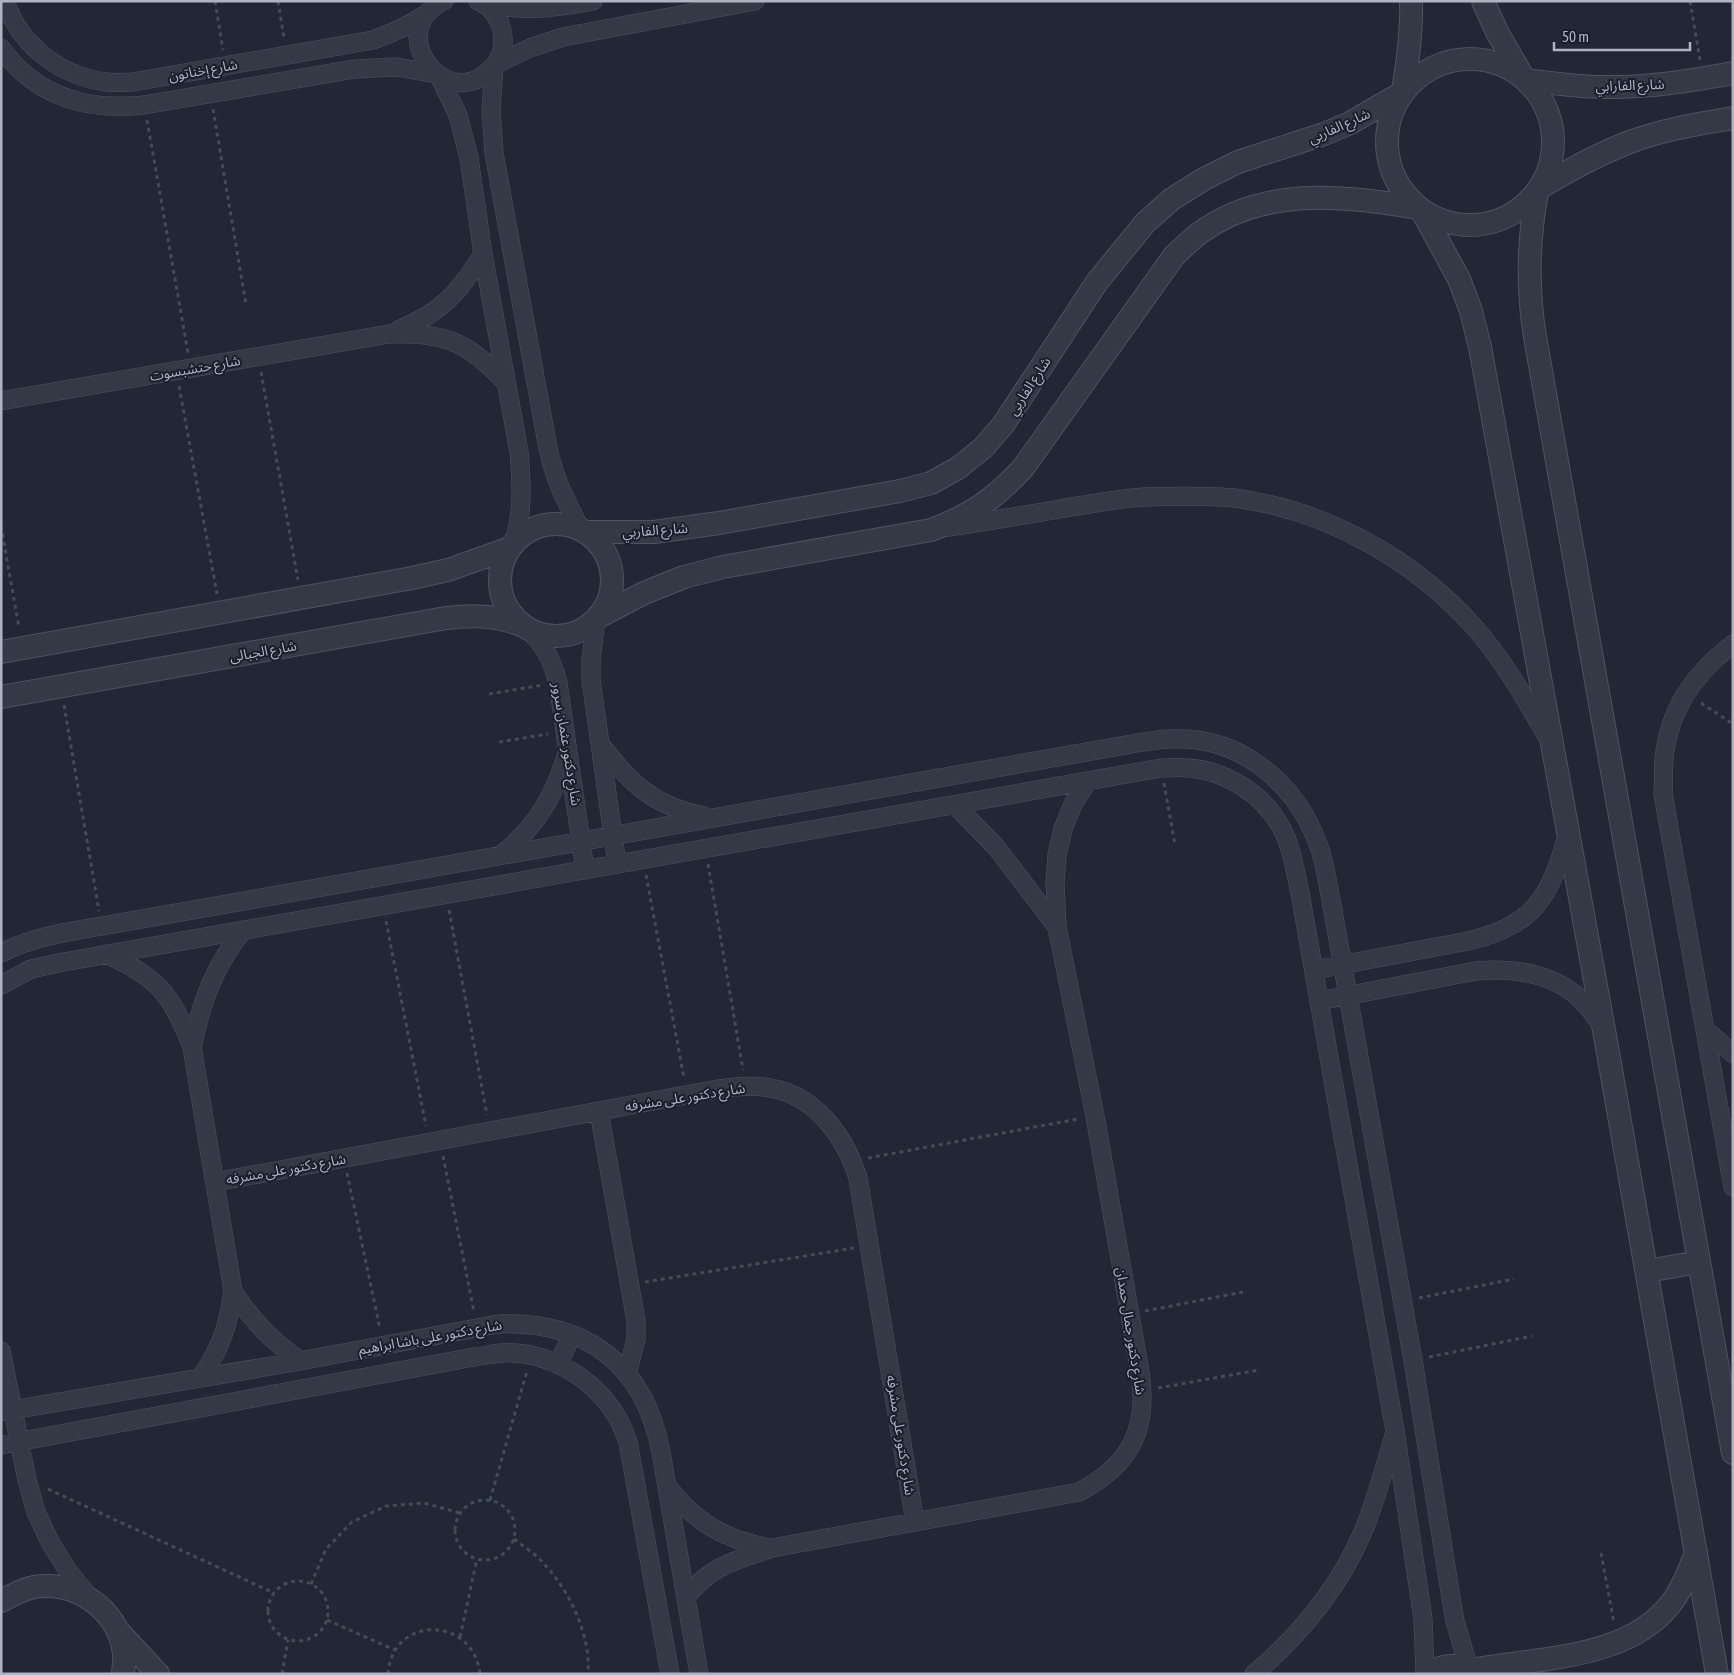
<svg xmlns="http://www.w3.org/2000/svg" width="1734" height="1675" font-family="'Asap Condensed','Noto Sans Arabic',sans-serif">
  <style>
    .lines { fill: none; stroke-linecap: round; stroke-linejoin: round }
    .minor-casing { stroke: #4f5360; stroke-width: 19 }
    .tertiary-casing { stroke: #4f5360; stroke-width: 24 }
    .path { stroke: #414e54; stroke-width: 3; stroke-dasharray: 4 4; stroke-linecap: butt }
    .minor { stroke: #353946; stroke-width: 18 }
    .tertiary { stroke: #353946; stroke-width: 22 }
    .labels { text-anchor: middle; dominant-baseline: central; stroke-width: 4; stroke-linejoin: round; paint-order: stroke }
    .street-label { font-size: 14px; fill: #afb3c2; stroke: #1a1e2a }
  </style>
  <rect width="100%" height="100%" fill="#222635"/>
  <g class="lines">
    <g class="minor-casing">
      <path id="minor" d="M5 1C20 46 61 76 106 82 115 83 124 82 133 82L373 40C393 33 410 25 428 13
        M444 1C383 30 444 113 489 71 499 62 504 50 503 37 502 22 493 7 478 1
        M483 3C526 12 550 9 593 1
        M1 48C36 97 87 111 144 105L355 69 396 67 437 74
        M496 64 530 48 563 37 755 1
        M494 66 491 111 494 153 548 448C555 481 566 501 581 530
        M439 76 458 115 469 158 483 254 519 452C522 487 523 510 514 543
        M398 330C441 313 459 293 483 254
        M1 401 389 334C444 332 469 342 506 383
        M949 527C988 521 1026 515 1065 508 1091 504 1117 499 1143 497 1173 496 1205 495 1234 498 1326 510 1414 559 1475 628 1504 661 1526 700 1548 738
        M596 620 591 659V680L617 864
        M527 628C545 647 551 657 558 683L585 870
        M1733 644C1694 674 1669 709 1664 759 1663 771 1664 782 1663 794L1733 1187
        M601 745C630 784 656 807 704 816
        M955 805 996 847 1057 927
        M501 855C537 826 554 797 567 753
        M1 953C32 937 67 932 102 926L1143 742C1152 741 1161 739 1170 739 1239 735 1295 782 1318 844 1325 861 1327 881 1331 900L1413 1360 1451 1598 1455 1621 1469 1669
        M106 954C158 977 172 995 192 1047L233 1291C228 1327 221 1348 200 1378
        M1314 970 1468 941C1534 926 1550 897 1567 836
        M1 985 31 969 58 963 1161 768C1170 768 1179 767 1188 768 1225 770 1263 794 1281 827 1292 847 1295 871 1300 893L1395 1431 1423 1619 1425 1674
        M1319 1001 1476 971C1515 967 1559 974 1586 1005 1592 1011 1597 1020 1602 1027
        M1705 1029 1733 1054
        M192 1047C202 1000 213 969 243 930
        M599 1111 636 1321V1339L627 1374
        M215 1182 718 1089C733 1087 748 1085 764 1087 813 1092 844 1134 858 1178L915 1522
        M233 1291C252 1321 271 1340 300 1361
        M1 1351 27 1480 36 1512 50 1542 68 1571 89 1597
        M558 1364 572 1335
        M1 1412 300 1361 498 1324C587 1321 644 1364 661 1452L699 1674
        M1 1445 474 1357C483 1356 492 1354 501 1353 547 1350 594 1378 617 1417 622 1425 625 1434 628 1442L670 1674
        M668 1487C696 1523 724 1539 769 1548
        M686 1597C712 1565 734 1561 772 1548L1079 1492C1130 1465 1149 1430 1140 1372L1095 1116 1057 927 1055 882 1057 855 1063 829 1073 804 1088 781
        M1254 1674C1300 1635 1338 1589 1362 1534 1376 1502 1384 1468 1394 1436"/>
    </g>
    <g class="tertiary-casing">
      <path id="tertiary" d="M1483 1 1497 32 1523 77
        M1387 142a83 83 0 1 1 166 0a83 83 0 1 1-166 0Z
        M1526 80C1551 83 1577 87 1603 87 1647 88 1690 81 1733 73
        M1403 91C1408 61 1412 32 1411 1
        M1541 187C1569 170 1597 155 1627 143 1661 130 1697 124 1733 118
        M1537 192C1528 241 1527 288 1535 337L1733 1453
        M1422 211 1459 279 1471 311 1480 347 1604 1030 1717 1674
        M500 580a56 56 0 1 1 112 0a56 56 0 1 1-112 0Z
        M585 532H654L719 523 900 491 931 483 958 468 983 448 1003 425 1097 282 1145 223 1172 199 1204 179 1238 162 1324 134 1350 123 1402 93
        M598 617 644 593 684 577 723 567 931 530C972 515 994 499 1023 468L1174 256C1181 249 1189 242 1197 235 1261 186 1343 195 1418 208
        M1 652 412 578 448 570 510 548
        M1 697 446 618C473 615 498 615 523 626
        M1647 1271 1699 1262
        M1 1601C15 1594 28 1586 44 1586 84 1585 120 1615 124 1654 125 1661 123 1668 123 1674
        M119 1632 158 1674
        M1471 1670C1538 1657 1632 1661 1675 1598 1684 1584 1690 1569 1696 1553
        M1429 1674C1443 1663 1463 1663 1477 1674"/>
    </g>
    <path class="path" d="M215 1 223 50
      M278 1 284 38
      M1690 1 1700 60
      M213 109 246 305
      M147 120 188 353
      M261 372 298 580
      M179 386 217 594
      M1 526 19 628
      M489 694 543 685
      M1701 703 1733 724
      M64 705 99 911
      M499 742 548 734
      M1164 783 1175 845
      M708 864 743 1070
      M646 875 684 1078
      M449 910 487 1115
      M386 921 426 1126
      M443 1156 474 1312
      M868 1158 1078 1119
      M347 1173 380 1329
      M645 1282 854 1248
      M1419 1298 1514 1279
      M1145 1311 1243 1292
      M1429 1357 1532 1336
      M1158 1388 1259 1370
      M48 1489 274 1593
      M490 1500 527 1371
      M455 1530a30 30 0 1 1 60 0a30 30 0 1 1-60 0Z
      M514 1539C524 1547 536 1554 544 1564 570 1591 591 1636 588 1674
      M1601 1553 1614 1623
      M268 1611a30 30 0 1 1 60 0a30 30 0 1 1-60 0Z
      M311 1584 326 1549 352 1522 386 1506 424 1503 460 1513
      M327 1620 395 1650
      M460 1637 477 1559
      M282 1674 288 1640
      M388 1674C392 1615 473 1615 480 1674"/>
    <use href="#minor" class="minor"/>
    <use href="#tertiary" class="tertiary"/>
  </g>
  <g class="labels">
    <g class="street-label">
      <text transform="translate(203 70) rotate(-10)">شارع إخناتون</text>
      <text transform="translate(1630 85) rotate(-2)">شارع الفارابي</text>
      <text transform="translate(1339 126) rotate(-24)">شارع الفاربي</text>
      <text transform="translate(195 368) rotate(-10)">شارع حتشبسوت</text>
      <text transform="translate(1029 386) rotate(-57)">شارع الفاربي</text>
      <text transform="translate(655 530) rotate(-4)">شارع الفاربي</text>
      <text transform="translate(263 651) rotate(-10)">شارع الجبالى</text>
      <text transform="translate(567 744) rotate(81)">شارع دكتور عثمان سرور</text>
      <text transform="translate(685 1097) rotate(-9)">شارع دكتور على مشرفه</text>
      <text transform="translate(286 1169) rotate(-10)">شارع دكتور على مشرفه</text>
      <text transform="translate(1131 1331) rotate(81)">شارع دكتور جمال حمدان</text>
      <text transform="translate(430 1337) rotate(-10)">شارع دكتور على باشا ابراهيم</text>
      <text transform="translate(901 1435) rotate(81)">شارع دكتور على مشرفه</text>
    </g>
  </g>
  <rect width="1734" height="1675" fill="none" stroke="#afb3c2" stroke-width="5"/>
  <path d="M1554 42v8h136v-8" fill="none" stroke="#afb3c2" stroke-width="2.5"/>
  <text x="1562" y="42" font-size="15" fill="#afb3c2" stroke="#1a1e2a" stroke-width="4" paint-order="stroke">50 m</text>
</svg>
